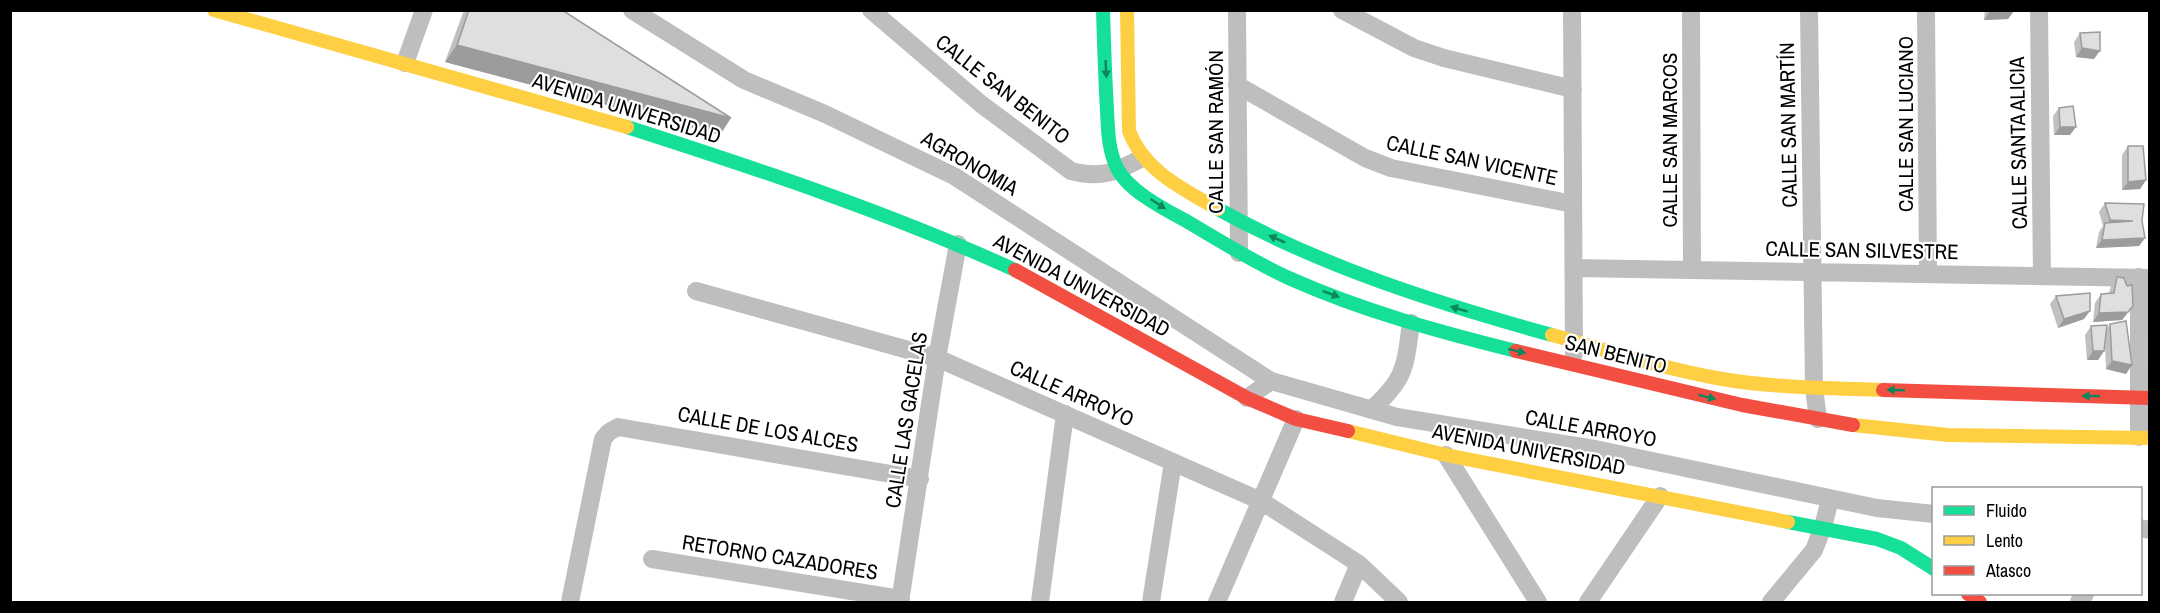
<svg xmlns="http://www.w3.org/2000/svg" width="2160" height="613" font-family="'Archivo Narrow',sans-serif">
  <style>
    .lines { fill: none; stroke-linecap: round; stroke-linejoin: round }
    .street { stroke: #bebebe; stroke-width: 18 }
    .fast { stroke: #16e098; stroke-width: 14 }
    .slow { stroke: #ffcf43; stroke-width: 14 }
    .jam { stroke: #f24e42; stroke-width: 14 }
    .wall { fill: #c0c0c0 }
    .shaded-wall { fill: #9c9c9c }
    .building { fill: #dfdfdf; stroke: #9c9c9c; stroke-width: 1.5 }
    .oneway { fill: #0d865b }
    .labels { text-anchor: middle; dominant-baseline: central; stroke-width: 4.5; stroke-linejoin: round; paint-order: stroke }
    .street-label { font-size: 21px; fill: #000; stroke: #fff }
  </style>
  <rect width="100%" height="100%" fill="#fff"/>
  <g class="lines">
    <path class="street" d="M632 10 744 80 825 114 954 176 1271 381
      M871 10 981 104 1071 171C1101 179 1116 172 1142 158
      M1237 10 1239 253
      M1342 10 1414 48 1444 58 1573 89
      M1572 10 1574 354
      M1691 10 1692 270
      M1809 10 1814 388 1818 419
      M1926 10 1928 274
      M2039 10 2042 276
      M405 63 424 10
      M1237 85 1365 158 1391 168 1573 204
      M1574 268 2150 278
      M696 291 937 358 1261 501 1359 564 1399 602
      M1247 398 1271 381 1397 417 1595 449 1877 508 1934 514
      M1372 409C1406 378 1405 367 1411 323
      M2139 437V277
      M1446 455 1538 602
      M2140 528 2150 530
      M652 559 901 599
      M570 602 603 439 609 432 618 427 920 479
      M900 602 937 358 958 244
      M1040 602 1065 414
      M1151 602 1173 462
      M1217 602 1296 419
      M1343 602 1359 564
      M1588 602 1660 496
      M1771 602 1814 550 1823 527 1830 499
      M2079 602 2085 594"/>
    <path class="fast" d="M1103 10C1104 43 1105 77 1107 110 1108 129 1108 150 1117 168 1128 191 1166 210 1188 222 1222 242 1255 263 1291 279 1363 311 1440 332 1516 351
      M627 127C758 169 890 213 1015 270
      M1218 209C1323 267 1436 303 1552 335
      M1788 522 1877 539 1901 548 1934 569"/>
    <path class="slow" d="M214 10 627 127
      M1127 10 1129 131C1144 171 1183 189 1218 209
      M1552 335C1608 351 1665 369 1722 379 1775 388 1830 388 1883 390
      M1853 425 1948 435 2150 438
      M1348 431 1446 455 1788 522"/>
    <path class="jam" d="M1015 270 1247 398 1296 419 1348 431
      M1516 351 1742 405 1853 425
      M1883 390 2150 398
      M1968 594 1980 602"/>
  </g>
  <path class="wall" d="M464 10H562L720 135 445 62Z
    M1985 10H2014L2008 19 1984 20Z
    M2080 33 2094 59 2076 57 2074 42Z
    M2059 108 2070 135H2054L2053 116Z
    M2128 146 2146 180 2140 189 2122 190V155Z
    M2105 203 2142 221 2145 238 2139 246 2096 248 2099 232 2103 226 2099 212Z
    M2117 277 2127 314 2122 320 2093 322 2095 303 2101 294 2109 293 2111 286Z
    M2056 296 2084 319 2058 328 2050 304Z
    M2110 324 2126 374 2106 369 2105 342 2104 351 2098 360H2087L2085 335 2091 326 2106 330Z
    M2150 335V365L2146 362 2145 341Z"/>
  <path class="shaded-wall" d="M1990 11H2014L2008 19 1984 20Z
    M457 45 731 118 720 135 445 62Z
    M2082 48 2100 51 2094 59 2076 57Z
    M2060 127H2076L2070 135H2054Z
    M2146 180 2140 189 2122 190 2128 182Z
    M2110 220 2133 221 2104 228Z
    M2145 238 2139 246 2096 248 2102 240Z
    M2133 306 2122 320 2093 322 2099 313Z
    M2090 311 2084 319 2058 328 2064 319Z
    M2093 351H2104L2098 360H2087Z
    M2112 361 2132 365 2126 374 2106 369Z"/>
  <path class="building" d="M469 10H562L731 118 457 45Z
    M2100 32V51L2082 48 2080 33Z
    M2073 106 2076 127H2060L2059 108Z
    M2128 146H2143L2146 180 2128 182Z
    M2105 203 2144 204 2142 221 2145 238 2102 240 2105 223 2133 221 2110 220Z
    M2117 277 2124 278 2127 286 2132 285 2133 306 2128 312 2099 313 2101 294 2114 293Z
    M2090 293V311L2064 319 2056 296Z
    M2126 321 2132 365 2112 361 2110 324Z
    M2107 325 2104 351H2093L2091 326Z"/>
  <defs><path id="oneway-solid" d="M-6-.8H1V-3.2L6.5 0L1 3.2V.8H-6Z" transform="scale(1.5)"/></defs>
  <g class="oneway">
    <use href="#oneway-solid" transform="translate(1106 69) rotate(87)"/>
    <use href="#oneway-solid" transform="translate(1158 204) rotate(33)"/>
    <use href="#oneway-solid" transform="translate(1277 239) rotate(-156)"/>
    <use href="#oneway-solid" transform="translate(1331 294) rotate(21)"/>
    <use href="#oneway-solid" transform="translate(1459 309) rotate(-164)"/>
    <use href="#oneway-solid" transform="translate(1517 351) rotate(14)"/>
    <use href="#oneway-solid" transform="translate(1896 390) rotate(-178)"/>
    <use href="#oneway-solid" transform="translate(2091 396) rotate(-178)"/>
    <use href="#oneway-solid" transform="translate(1707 397) rotate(14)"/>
  </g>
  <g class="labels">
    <g class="street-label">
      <text transform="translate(1003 89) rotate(38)">CALLE SAN BENITO</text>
      <text transform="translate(627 108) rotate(17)">AVENIDA UNIVERSIDAD</text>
      <text transform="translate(1905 124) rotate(-90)">CALLE SAN LUCIANO</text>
      <text transform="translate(1788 125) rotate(-91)">CALLE SAN MARTÍN</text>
      <text transform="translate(1215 132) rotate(-90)">CALLE SAN RAMÓN</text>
      <text transform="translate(1669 140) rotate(-90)">CALLE SAN MARCOS</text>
      <text transform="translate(2018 143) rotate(-91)">CALLE SANTA ALICIA</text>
      <text transform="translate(1472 160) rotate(12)">CALLE SAN VICENTE</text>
      <text transform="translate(970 163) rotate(30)">AGRONOMIA</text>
      <text transform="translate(1862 250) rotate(1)">CALLE SAN SILVESTRE</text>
      <text transform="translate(1082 285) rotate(28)">AVENIDA UNIVERSIDAD</text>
      <text transform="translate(1616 354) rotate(14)">SAN BENITO</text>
      <text transform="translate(1072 393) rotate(24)">CALLE ARROYO</text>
      <text transform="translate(906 420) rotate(-81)">CALLE LAS GACELAS</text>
      <text transform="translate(1591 428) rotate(10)">CALLE ARROYO</text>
      <text transform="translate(768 429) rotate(10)">CALLE DE LOS ALCES</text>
      <text transform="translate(1529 449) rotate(11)">AVENIDA UNIVERSIDAD</text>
      <text transform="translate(780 557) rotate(9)">RETORNO CAZADORES</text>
    </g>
  </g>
  <rect width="2160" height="613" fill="none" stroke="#000000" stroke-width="24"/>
  <rect x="1932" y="487" width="210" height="108" fill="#ffffff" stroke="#999999" stroke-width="1.5"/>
  <rect x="1944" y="506" width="30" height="9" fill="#16e098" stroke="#999999" stroke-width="1.5"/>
  <text x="1986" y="517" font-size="18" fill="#000000">Fluido</text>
  <rect x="1944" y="536" width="30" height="9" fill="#ffcf43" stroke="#999999" stroke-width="1.5"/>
  <text x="1986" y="547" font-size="18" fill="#000000">Lento</text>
  <rect x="1944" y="566" width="30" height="9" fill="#f24e42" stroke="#999999" stroke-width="1.5"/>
  <text x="1986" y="577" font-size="18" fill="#000000">Atasco</text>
</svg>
